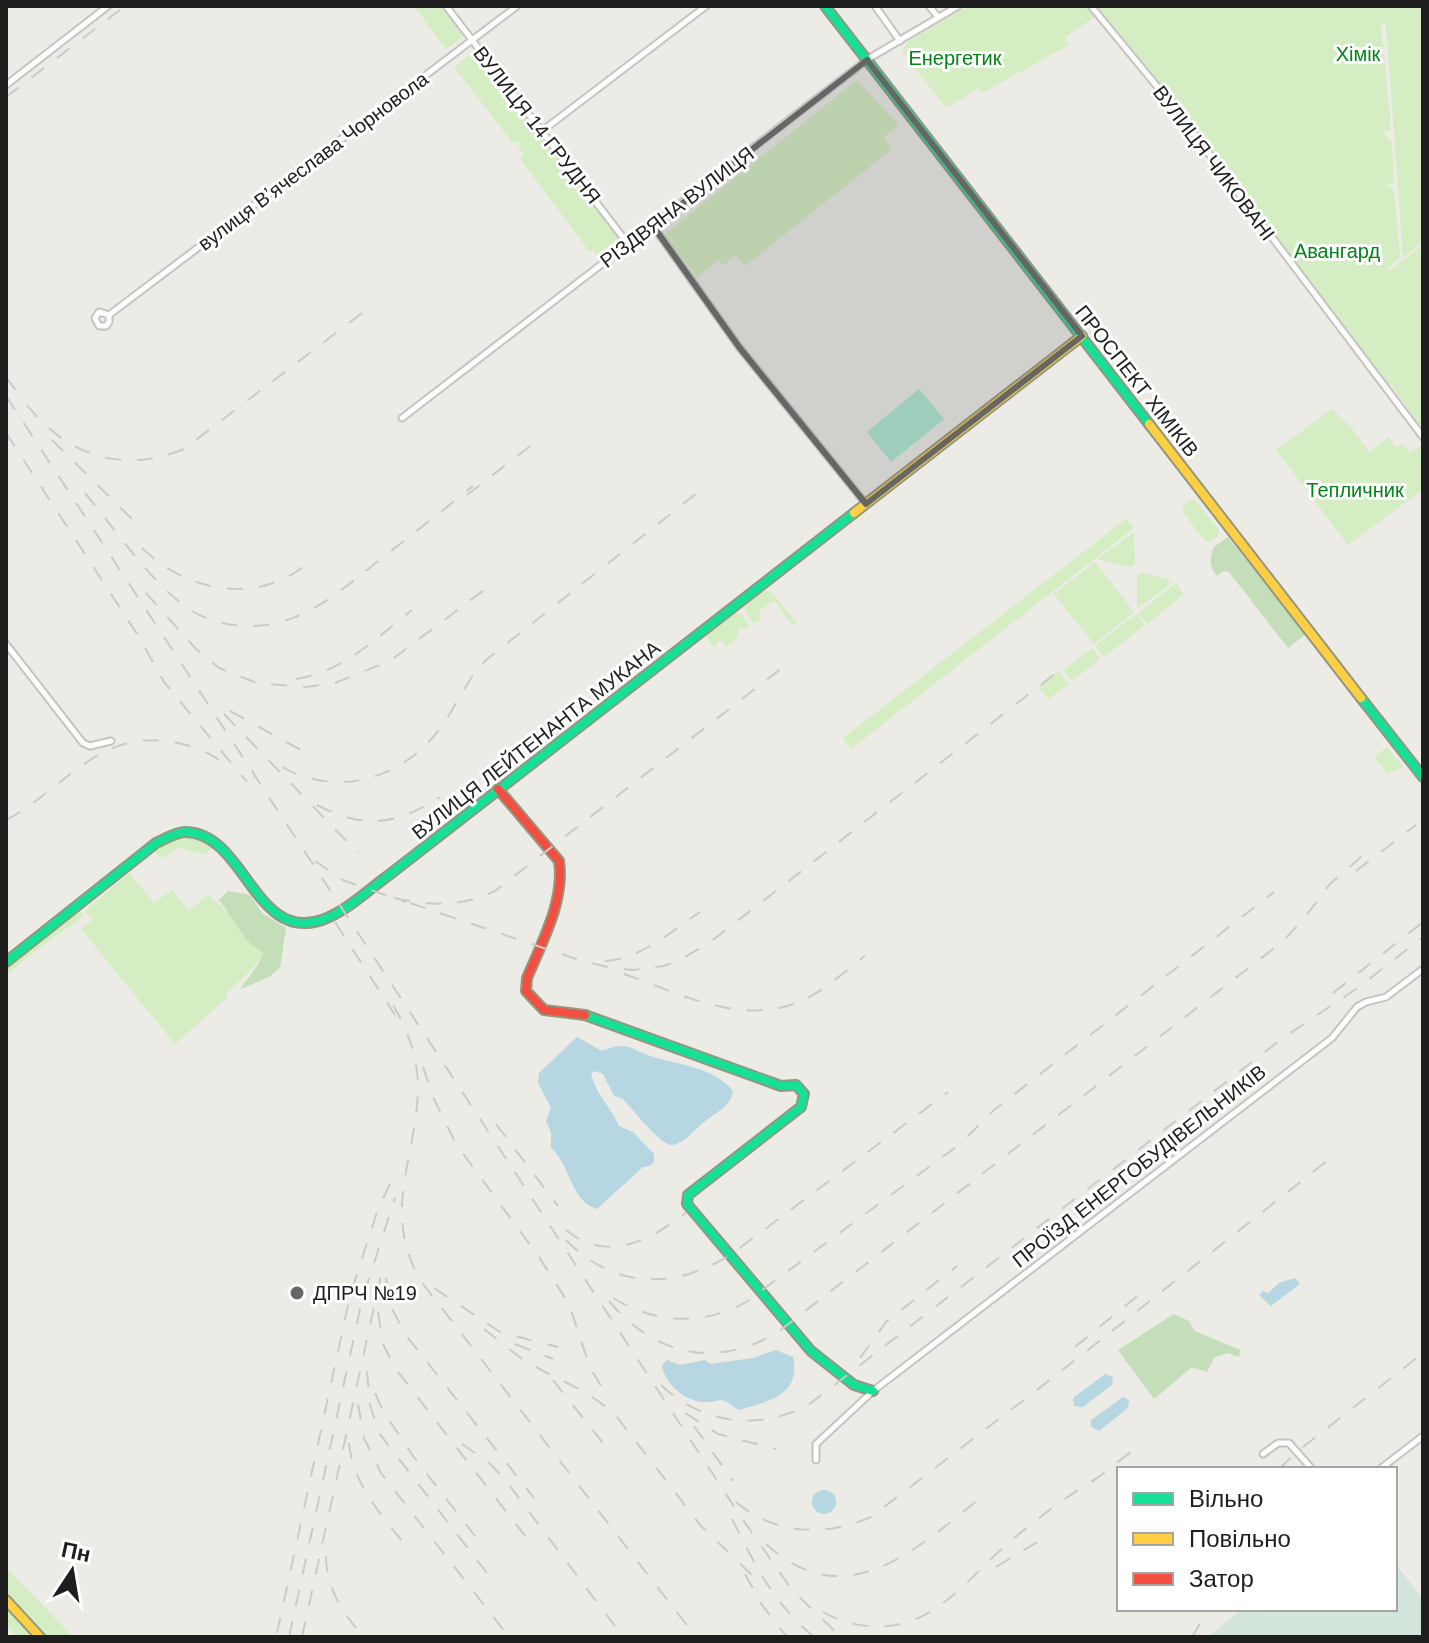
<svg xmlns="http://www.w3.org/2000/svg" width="1429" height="1643" font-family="Helvetica,sans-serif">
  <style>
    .grass { fill: #d5edc2 }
    .forest { fill: #c3deb9 }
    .wetland { fill: #d3e4db }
    .pitch { fill: #ade8d3 }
    .water { fill: #b6d7e2 }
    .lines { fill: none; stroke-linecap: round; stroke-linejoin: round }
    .street-casing { stroke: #c5c4c2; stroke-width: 9 }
    .fast-casing { stroke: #93977d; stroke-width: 12 }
    .slow-casing { stroke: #93977d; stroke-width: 12 }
    .jam-casing { stroke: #93977d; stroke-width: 12 }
    .street { stroke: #fcfcfb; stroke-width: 5 }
    .fast { stroke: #16e098; stroke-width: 8 }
    .slow { stroke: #ffcf43; stroke-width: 8 }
    .jam { stroke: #f24e42; stroke-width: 8 }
    .rail { stroke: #cacac9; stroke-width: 2; stroke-dasharray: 16 16; stroke-linecap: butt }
    .marked { fill: #666664; fill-opacity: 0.2; stroke: #666664; stroke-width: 6; stroke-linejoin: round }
    .poi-dot { fill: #666664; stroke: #fff; stroke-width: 3 }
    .labels { text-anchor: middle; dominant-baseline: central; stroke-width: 6; stroke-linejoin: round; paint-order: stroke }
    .park-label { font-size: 20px; fill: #028516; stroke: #fff }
    .street-label { font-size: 20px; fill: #1e1e1e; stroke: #fff }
    .poi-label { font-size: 20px; fill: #1e1e1e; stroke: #fff; text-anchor: start }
  </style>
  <rect width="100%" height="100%" fill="#ecebe6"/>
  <path class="grass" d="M414 6H442L465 35 446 49Z
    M968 6H1088L1096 16 1065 37 1069 45 982 93 979 88 946 108 902 51 909 41Z
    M1093 6H1423V242L1403 257 1386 23 1381 25 1391 130 1383 132 1392 143 1394 182 1387 185 1394 191 1400 257 1387 269 1388 271 1423 245V429L1392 386 1387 385C1363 353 1340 319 1315 289L1312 290 1158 82Z
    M476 50 620 237 619 244 600 259 593 249 589 251 520 159 524 155 516 141 513 143 454 67Z
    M857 80 899 125 884 137 892 149 745 266 736 255 722 266 718 260 697 277 664 235Z
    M1332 409 1351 427 1369 452 1388 437 1396 448 1402 444 1410 453 1423 444V489L1348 545 1276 450Z
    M1192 499 1196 501 1219 530 1218 536 1210 542 1205 541 1182 511 1184 505Z
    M1126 519 1134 528 851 749 843 738Z
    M1134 532 1135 563 1130 567 1098 559Z
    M1095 562 1134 612 1094 644 1054 594Z
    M1142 573 1167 579 1171 584 1137 609V577Z
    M1176 583 1183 595 1147 624 1138 613Z
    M766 590 772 592 797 623 793 626 774 600 758 612 762 618 754 624 746 612 745 606Z
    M735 613 742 615 749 624 747 629 745 630 742 627 738 629V636L726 647 720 639 714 648 706 635Z
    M1136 614 1145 625 1104 657 1095 646Z
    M1092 648 1100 659 1072 681 1064 670Z
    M1059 671 1069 684 1048 699 1038 686Z
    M1387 747 1403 767 1387 774 1374 757Z
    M187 835 200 837 213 845 212 848 204 855 179 847 163 858 155 853C159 839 175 836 187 835Z
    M129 873 154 903 172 890 189 910 208 895 271 950 226 994 228 997 175 1044 81 929 92 920 85 911Z
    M78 908 84 916 31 954 6 976V965Z
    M6 1567 73 1637H17L6 1625Z"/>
  <path class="forest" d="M1228 537 1306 634 1288 648 1229 572 1223 571 1217 576C1209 567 1209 558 1214 547Z
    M228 891 250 895 262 913 286 928 280 968 269 977 240 989C248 976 260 967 263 952 241 941 235 919 219 900Z
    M1174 1314 1189 1321 1195 1331 1240 1350 1239 1357 1227 1353 1215 1357 1207 1372 1192 1367 1154 1399 1118 1350Z"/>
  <path class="wetland" d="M1395 1563 1423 1599V1637H1207L1243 1609H1395Z"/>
  <path class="pitch" d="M919 389 944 419 891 462 867 432Z"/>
  <path class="water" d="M577 1037 602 1051C608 1049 615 1046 621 1046 630 1045 637 1051 645 1054 674 1065 712 1065 733 1091 731 1105 719 1111 708 1119 697 1126 685 1144 672 1145 661 1146 631 1107 622 1098L614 1096 603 1074 594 1071 591 1074C596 1095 611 1107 619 1126L633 1132 654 1154V1162L650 1166 643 1167 597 1209C571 1202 570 1164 551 1148V1132L546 1121 551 1108 538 1083 539 1073Z
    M1295 1278 1300 1284 1271 1306 1259 1295 1263 1291 1268 1293 1279 1283Z
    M776 1350 793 1357C801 1396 768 1402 738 1410 717 1393 722 1404 702 1402 683 1400 664 1382 662 1365L667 1360 680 1365 705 1360 710 1364 753 1358Z
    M1105 1374 1113 1377 1112 1385 1083 1407 1074 1406 1073 1398Z
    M1123 1397 1129 1400 1128 1408 1099 1431 1091 1427V1420Z
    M812 1502a12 12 0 1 1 24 0a12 12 0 1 1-24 0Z"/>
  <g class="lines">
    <g class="street-casing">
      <path id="street" d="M446 6 628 244
        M875 6 900 41
        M929 6 938 17
        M1091 6 1169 101 1423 437
        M6 85 108 6
        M542 131 706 6
        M653 226 739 347 866 504
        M109 315 99 312 95 318 99 326H106L109 322V315L517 6
        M402 418 868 59 958 6
        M6 644 83 743 90 746 111 741
        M1263 1454 1278 1443H1289L1312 1469
        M816 1460V1444L873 1391 1332 1038 1357 1007 1366 1002 1386 997 1423 969
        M1380 1469 1423 1436"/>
    </g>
    <g class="fast-casing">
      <path id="fast" d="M825 6 1149 424
        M1361 698 1423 777
        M6 962 156 843C165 839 176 832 185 832 245 832 254 943 322 920 347 911 368 890 389 875L854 513
        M585 1015 781 1086 796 1085 804 1094 801 1107 688 1195 687 1204 811 1351 854 1385 873 1391"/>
    </g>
    <g class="slow-casing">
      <path id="slow" d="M1149 424 1361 698
        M854 513 1082 336
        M6 1600 40 1637"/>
    </g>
    <g class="jam-casing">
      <path id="jam" d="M498 789 559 861C565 900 542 942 527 978L526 991 544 1010 585 1015"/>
    </g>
    <use href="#street" class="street"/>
    <use href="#fast" class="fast"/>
    <use href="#slow" class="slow"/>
    <use href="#jam" class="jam"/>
    <path class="rail" d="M6 97 125 6
      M6 377 25 403
      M6 396 739 1514 792 1590 841 1637
      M27 405C67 456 123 474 184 449L362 313
      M6 433 139 637 164 682 247 782
      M52 440 142 529
      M85 493C116 530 148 579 186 607 203 619 223 625 243 626 299 629 336 594 377 562 409 537 441 512 473 486
      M467 495 543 436
      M142 548C187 592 257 606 308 563
      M146 593 196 649 219 668 257 683 306 687 335 683 390 661 496 581
      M296 679C343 672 376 638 412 610
      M230 711 308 754
      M224 714 358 853
      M282 767C338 798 404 779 441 727 457 705 466 680 486 660L702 489
      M317 805C365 830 396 825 440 797
      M6 820C41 802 68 771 102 753 141 732 191 738 225 764
      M315 861 343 880 405 902
      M1356 871 1416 825
      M394 898C430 906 462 907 495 891L787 664
      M410 903 582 961 612 968 633 970 663 966 678 961 709 943 1056 673
      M335 922 395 1015
      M605 961C641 959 670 932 700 912
      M624 974C679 993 740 1026 799 1002 823 992 844 972 865 956
      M1333 993 1423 922
      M393 1005C408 1030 418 1058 418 1087 417 1159 381 1208 420 1280L696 1637
      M423 1067 434 1099 456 1144 539 1257 569 1304 590 1368 605 1392
      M496 1124 558 1206
      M566 1230C608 1264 650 1240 686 1213
      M566 1240C614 1290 677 1290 733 1253L948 1092
      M386 1278 391 1307 405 1334 534 1498
      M434 1288 500 1332 558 1347
      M613 1298C655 1324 704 1326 746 1302L960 1144 994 1110 1274 892
      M609 1301C655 1356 716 1369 778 1332L1282 942 1302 921 1330 884 1362 856
      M378 1312 383 1344 395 1368 529 1541
      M484 1329C501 1342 517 1357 536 1367 565 1383 593 1393 617 1417L701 1526 757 1580
      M515 1344 553 1359
      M1075 1347 1146 1289
      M860 1358 886 1322 957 1266
      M367 1371 370 1405 379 1433 490 1577
      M553 1380 610 1452
      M661 1385C703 1425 761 1432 811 1403L1283 1038 1359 987 1423 937
      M375 1393 383 1411 413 1456 475 1536
      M358 1404 364 1438 381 1473 509 1637
      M685 1413 718 1434 776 1449
      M694 1426 733 1481
      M349 1443C353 1485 381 1514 406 1546
      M462 1444 487 1461 503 1477 623 1637
      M1279 1469 1298 1451 1423 1353
      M1092 1482 1132 1451
      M736 1502C775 1535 825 1537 871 1517L1055 1376 1337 1153
      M732 1519C756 1566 772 1602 814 1637
      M766 1544C849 1620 921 1544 988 1492
      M326 1556C326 1589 343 1612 363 1637
      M996 1567 1044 1538
      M745 1574 762 1605 787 1637
      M823 1612C837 1620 853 1625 869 1626 931 1632 964 1582 1006 1545 1035 1520 1067 1496 1100 1476
      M277 1633 350 1296 377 1212 393 1177
      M289 1637 362 1300 395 1198
      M302 1637 383 1266
      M1192 1637 1209 1609"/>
  </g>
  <path class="marked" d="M867 60 1082 336 866 504 739 347 653 226Z"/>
  <circle class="poi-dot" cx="297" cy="1293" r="8"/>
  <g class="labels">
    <g class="park-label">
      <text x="1358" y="54">Хімік</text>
      <text x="955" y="58">Енергетик</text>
      <text x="1337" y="251">Авангард</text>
      <text x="1355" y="490">Тепличник</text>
    </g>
    <g class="street-label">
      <text transform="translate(537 125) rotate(52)">ВУЛИЦЯ 14 ГРУДНЯ</text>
      <text transform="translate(313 161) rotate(-37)">вулиця Вʼячеслава Чорновола</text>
      <text transform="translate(1214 163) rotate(53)">ВУЛИЦЯ ЧИКОВАНІ</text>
      <text transform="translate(677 207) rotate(-37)">РІЗДВЯНА ВУЛИЦЯ</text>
      <text transform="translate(1137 381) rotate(52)">ПРОСПЕКТ ХІМІКІВ</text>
      <text transform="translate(536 740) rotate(-38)">ВУЛИЦЯ ЛЕЙТЕНАНТА МУКАНА</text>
      <text transform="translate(1139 1166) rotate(-38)">ПРОЇЗД ЕНЕРГОБУДІВЕЛЬНИКІВ</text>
    </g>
    <g class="poi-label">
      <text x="313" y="1293">ДПРЧ №19</text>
    </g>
  </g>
  <rect width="1429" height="1643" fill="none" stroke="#1e1e1e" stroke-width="16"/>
  <rect x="1117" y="1467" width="280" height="144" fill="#ffffff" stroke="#a5a5a5" stroke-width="2"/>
  <rect x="1133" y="1493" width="40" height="12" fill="#16e098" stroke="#a5a5a5" stroke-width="2"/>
  <text x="1189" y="1507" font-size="24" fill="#1e1e1e">Вільно</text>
  <rect x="1133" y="1533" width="40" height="12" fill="#ffcf43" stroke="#a5a5a5" stroke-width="2"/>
  <text x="1189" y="1547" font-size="24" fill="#1e1e1e">Повільно</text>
  <rect x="1133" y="1573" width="40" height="12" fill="#f24e42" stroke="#a5a5a5" stroke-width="2"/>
  <text x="1189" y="1587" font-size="24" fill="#1e1e1e">Затор</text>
  <g transform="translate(72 1571) rotate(12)" stroke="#ffffff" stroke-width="6" paint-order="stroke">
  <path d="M0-6L14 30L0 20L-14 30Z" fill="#1e1e1e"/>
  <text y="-12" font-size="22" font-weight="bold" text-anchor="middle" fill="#1e1e1e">Пн</text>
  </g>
</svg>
